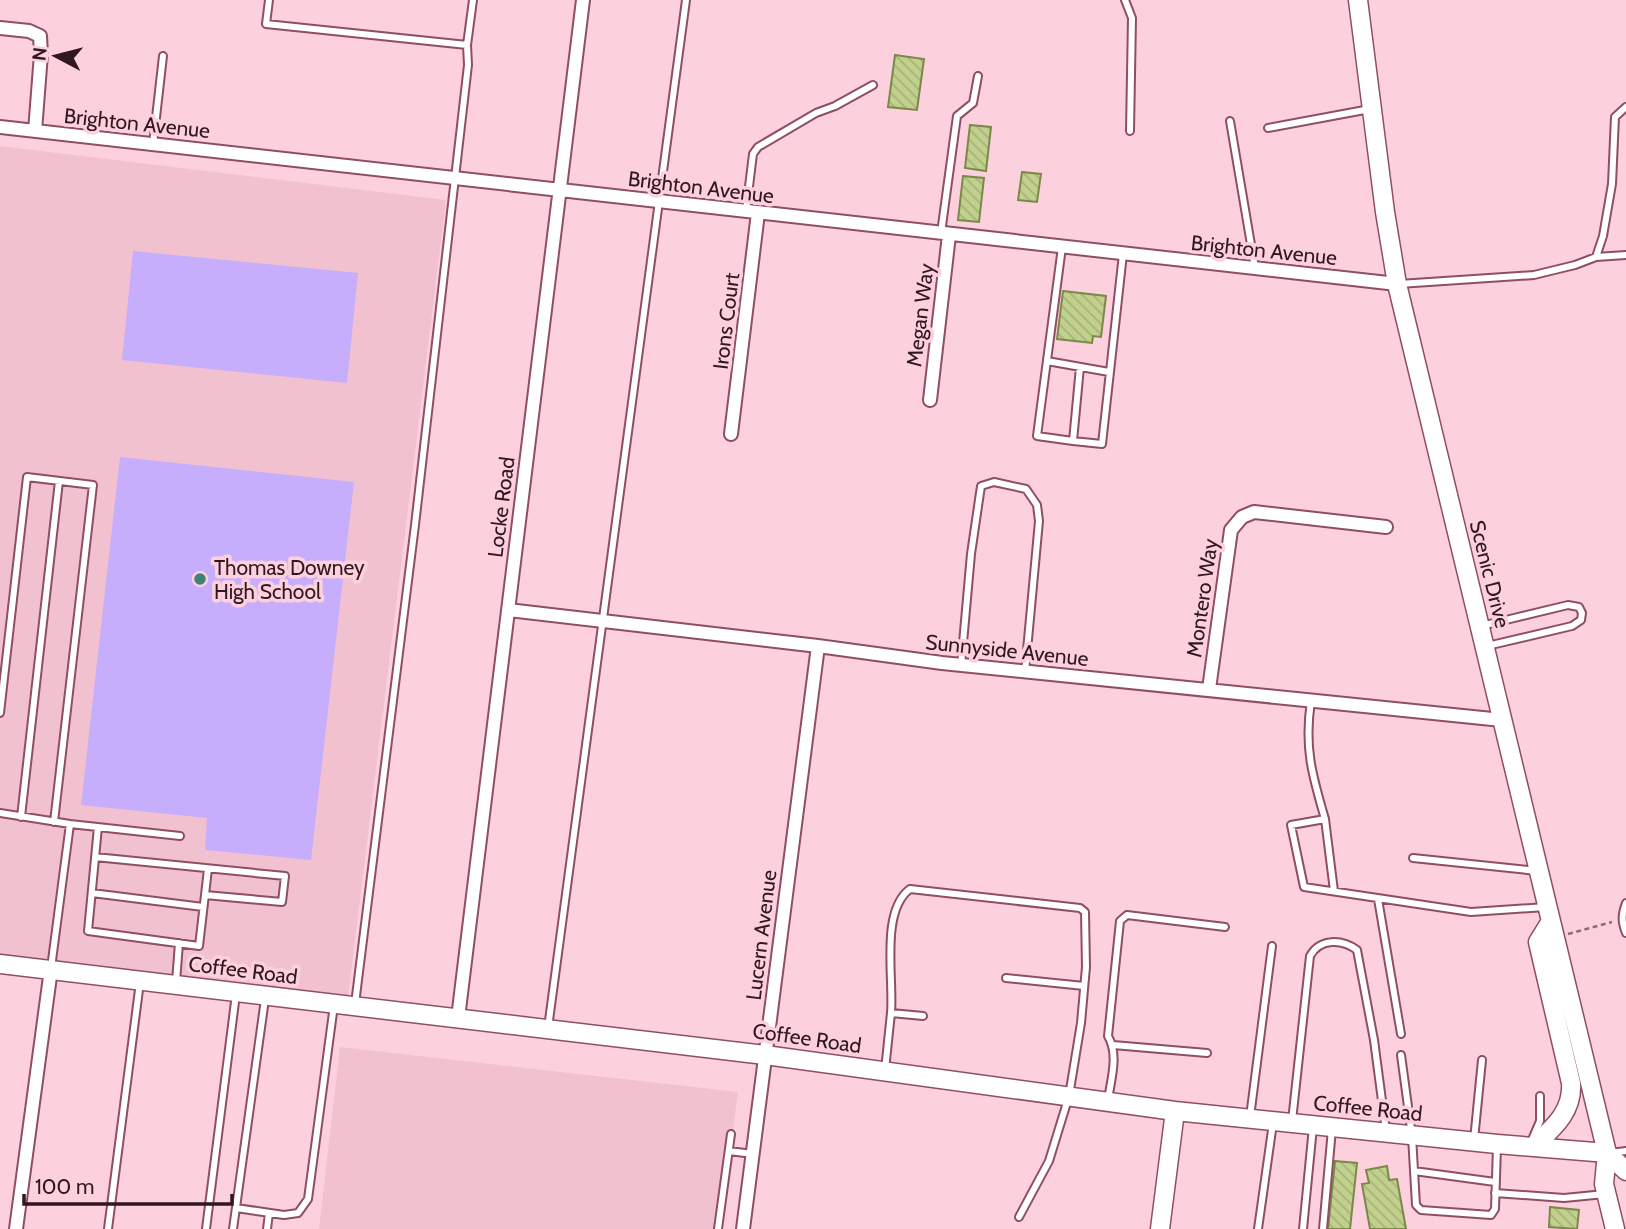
<svg xmlns="http://www.w3.org/2000/svg" width="1626" height="1229" font-family="Cabin,sans-serif">
  <style>
    .built { fill: #f2c1cf }
    .grass { fill: #c7aefc }
    .building { fill: url(#building-back-hatch); stroke: #7b8848; stroke-width: 2 }
    .lines { fill: none; stroke-linecap: round; stroke-linejoin: round }
    .lane-casing { stroke: #8e4e64; stroke-width: 10 }
    .street-casing { stroke: #8e4e64; stroke-width: 16 }
    .secondary-casing { stroke: #8e4e64; stroke-width: 21 }
    .path { stroke: #8f6d77; stroke-width: 2.5; stroke-dasharray: 5 3.5; stroke-linecap: butt }
    .lane { stroke: #fff; stroke-width: 6 }
    .street { stroke: #fff; stroke-width: 12 }
    .secondary { stroke: #fff; stroke-width: 18 }
    .poi-dot { fill: #3f8274; stroke: #fdd0dd; stroke-width: 2.5 }
    .labels { text-anchor: middle; dominant-baseline: central; stroke-width: 7; stroke-linejoin: round; paint-order: stroke }
    .street-label { font-size: 21px; fill: #311720; stroke: #fdd0dd }
    .poi-label { font-size: 21px; fill: #311720; stroke: #fdd0dd; text-anchor: start }
  </style>
  <defs>
    <pattern id="building-back-hatch" width="6" height="6" patternUnits="userSpaceOnUse" patternTransform="scale(1.75)"><rect width="6" height="6" fill="#c1d08d"/><path d="M-1 5l2 2M0 0l6 6M5-1l2 2" fill="none" stroke="#a6b279"/></pattern>
  </defs>
  <rect width="100%" height="100%" fill="#fdd0dd"/>
  <path class="built" d="M0 146 446 200 348 997 0 957Z
    M340 1047 738 1092 720 1229H319Z"/>
  <path class="grass" d="M133 251 358 273 347 383 122 360Z
    M120 457 354 482 311 860 205 850 207 818 81 805Z"/>
  <path class="building" d="M895 55 924 59 917 110 888 107Z
    M970 125 991 127 986 171 965 168Z
    M1022 172 1041 174 1037 202 1018 200Z
    M963 176 984 178 979 222 958 220Z
    M1063 291 1106 296 1101 337 1093 336 1092 343 1057 339Z
    M1335 1161 1357 1163 1350 1229H1328Z
    M1387 1166 1389 1180 1397 1179 1406 1229H1370L1362 1184 1369 1183 1366 1170Z
    M1550 1207 1579 1210 1577 1229 1549 1227Z"/>
  <g class="lines">
    <g class="lane-casing">
      <path id="lane" d="M269 0 266 24 467 45 473 0
        M1125 0 1132 18 1130 131
        M1230 121 1255 268
        M1268 128 1370 109
        M153 144 163 56
        M746 211 753 154 758 147 816 113 835 106 873 85
        M941 233 957 116 973 103 978 76
        M1062 247 1037 436 1073 441 1080 367
        M1596 257 1603 236 1612 184 1615 117 1626 107
        M1399 284 1534 275 1575 265 1596 257 1626 255
        M1047 361 1109 372
        M1073 441 1102 444 1123 254
        M1481 626 1568 605 1579 607 1582 613 1581 620 1572 626 1487 646
        M961 665 971 554 981 486 994 482 1026 489 1037 505 1039 521 1025 672
        M1311 701C1304 747 1312 775 1325 819
        M0 713 27 477 93 485 54 822
        M0 813 70 824 180 836
        M21 817 59 481
        M98 827 88 931 199 946 208 869
        M95 857 285 876 282 902 205 895
        M1413 858 1537 871
        M1334 891 1325 819 1291 825 1304 887 1471 912 1546 907
        M92 893 203 907
        M1378 899 1401 1034
        M1626 903C1622 914 1621 921 1626 933
        M51 968 70 824
        M1006 978 1084 986
        M176 982 179 943
        M355 1004 415 525 468 65 467 45
        M891 1013C894 979 880 911 910 889L1080 908 1085 912 1086 967 1081 1023 1069 1096 1049 1161 1019 1217
        M548 1028C591 685 643 343 686 0
        M1113 1045 1207 1053
        M1401 1055 1412 1136 1416 1205 1421 1210 1491 1215 1495 1209 1497 1146
        M885 1070 891 1013 923 1016
        M1108 1100C1111 1079 1119 1055 1108 1036L1120 921 1127 915 1225 927
        M1250 1117 1272 946
        M1292 1121 1310 956C1320 938 1342 939 1357 950L1374 1040 1386 1131
        M1474 1140 1482 1060
        M1531 1142 1540 1121V1096
        M729 1151 753 1154
        M1610 1153 1626 1151
        M1414 1171 1495 1182
        M1495 1193 1564 1198 1605 1194
        M236 1208 284 1215 298 1213 308 1199 334 1005
        M108 1229 140 982
        M206 1229 236 994
        M233 1229 265 999
        M267 1229 269 1213
        M718 1229 731 1134
        M1258 1229 1273 1123
        M1303 1229 1313 1127
        M1323 1229 1332 1129"/>
    </g>
    <g class="street-casing">
      <path id="street" d="M0 28 29 31 40 36 41 54 35 131
        M0 127 1397 284
        M930 400 949 235
        M731 434 758 213
        M508 610 818 646 942 663 1502 720
        M1209 689 1231 530 1242 517 1254 512 1386 527
        M458 1018 583 0
        M16 1229 51 969
        M743 1229 818 646"/>
    </g>
    <g class="secondary-casing">
      <path id="secondary" d="M1358 0 1385 212 1397 284 1607 1153 1604 1184 1615 1229
        M0 964 765 1055 1175 1111 1497 1144 1607 1153
        M1533 1147C1553 1128 1573 1112 1571 1083L1538 942 1551 921
        M1607 1153 1626 1171
        M1160 1229 1175 1111"/>
    </g>
    <path class="path" d="M1568 934 1612 922
      M784 1032 790 1033 789 1039"/>
    <use href="#lane" class="lane"/>
    <use href="#street" class="street"/>
    <use href="#secondary" class="secondary"/>
  </g>
  <circle class="poi-dot" cx="200" cy="579" r="7"/>
  <g class="labels">
    <g class="street-label">
      <text transform="translate(137 123) rotate(6)">Brighton Avenue</text>
      <text transform="translate(701 187) rotate(7)">Brighton Avenue</text>
      <text transform="translate(1264 250) rotate(6)">Brighton Avenue</text>
      <text transform="translate(920 315) rotate(-83)">Megan Way</text>
      <text transform="translate(726 321) rotate(-83)">Irons Court</text>
      <text transform="translate(501 507) rotate(-83)">Locke Road</text>
      <text transform="translate(1490 574) rotate(76)">Scenic Drive</text>
      <text transform="translate(1202 598) rotate(-82)">Montero Way</text>
      <text transform="translate(1007 650) rotate(6)">Sunnyside Avenue</text>
      <text transform="translate(761 935) rotate(-83)">Lucern Avenue</text>
      <text transform="translate(243 970) rotate(7)">Coffee Road</text>
      <text transform="translate(807 1038) rotate(8)">Coffee Road</text>
      <text transform="translate(1368 1108) rotate(6)">Coffee Road</text>
    </g>
    <g class="poi-label">
      <text x="214" y="567">Thomas Downey<tspan x="214" dy="24">High School</tspan></text>
    </g>
  </g>
  <g transform="translate(56 56) rotate(277)" stroke="#fdd0dd" stroke-width="5" paint-order="stroke">
  <path d="M0-5L12 26L0 18L-12 26Z" fill="#311720"/>
  <text y="-10" font-size="19" font-weight="bold" text-anchor="middle" fill="#311720">N</text>
  </g>
  <path d="M24 1194v10h208v-10" fill="none" stroke="#311720" stroke-width="3.5"/>
  <text x="35" y="1194" font-size="21" fill="#311720" stroke="#fdd0dd" stroke-width="5" paint-order="stroke">100 m</text>
</svg>
